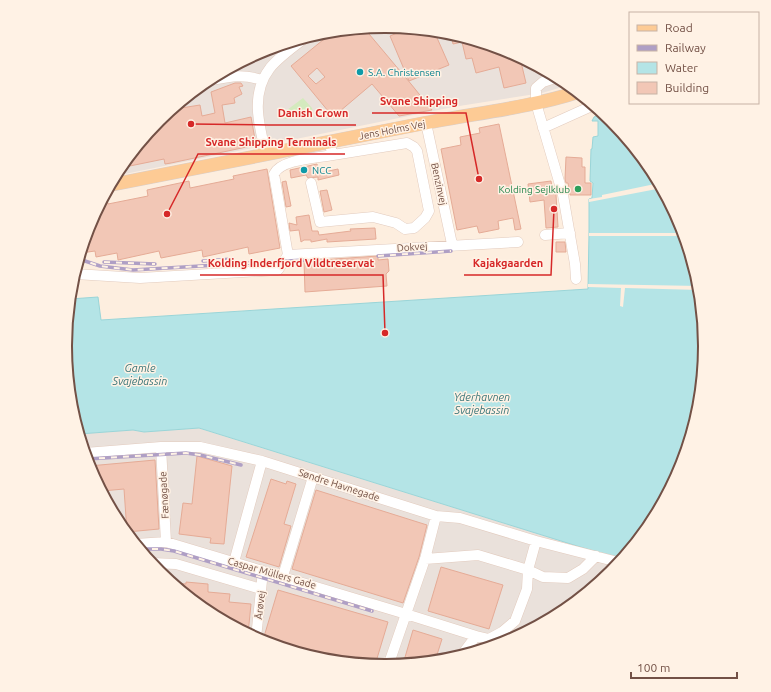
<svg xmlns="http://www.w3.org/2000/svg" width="771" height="692" font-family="Ubuntu,sans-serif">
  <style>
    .industrial { fill: #eae1db }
    .green { fill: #d4eabe }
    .water { fill: #b4e4e6; stroke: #9ad5d8 }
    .pier { fill: #fdeedf }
    .building { fill: #f2c7b6; stroke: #e5ab96; fill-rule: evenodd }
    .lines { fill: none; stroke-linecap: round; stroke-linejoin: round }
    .minor-casing { stroke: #e2cbbe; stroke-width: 11 }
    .major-casing { stroke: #d8cecb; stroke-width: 14 }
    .minor { stroke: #fff; stroke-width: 10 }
    .major { stroke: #fdcb95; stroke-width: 13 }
    .rail-casing { stroke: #af9fc5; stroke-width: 3.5 }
    .rail { stroke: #fff2e5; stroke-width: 2; stroke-dasharray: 6; stroke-linecap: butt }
    .culture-dot { fill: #0f9aa8; stroke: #fff2e5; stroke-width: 1.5 }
    .leisure-dot { fill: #2e9e5b; stroke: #fff2e5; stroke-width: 1.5 }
    .labels { text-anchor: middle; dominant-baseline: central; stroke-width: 3; stroke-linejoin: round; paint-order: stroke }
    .culture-label { font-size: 10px; fill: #0d838f; stroke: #fff2e5; text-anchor: start }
    .street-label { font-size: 10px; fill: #735146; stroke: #fff2e5 }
    .leisure-label { font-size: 10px; fill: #27864d; stroke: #fff2e5; text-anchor: end }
    .water-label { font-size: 11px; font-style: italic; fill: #3a7679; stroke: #fff2e5 }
    .rim { fill: none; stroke: #735146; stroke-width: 2 }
    .leader { fill: none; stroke: #d62828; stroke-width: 1.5 }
    .callout-dot { fill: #d62828; stroke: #fff2e5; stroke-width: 1.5 }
    .callout-label { font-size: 11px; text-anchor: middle; font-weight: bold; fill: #d62828; stroke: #fff2e5; stroke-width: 3; stroke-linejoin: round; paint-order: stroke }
  </style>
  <rect width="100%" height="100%" fill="#fdeedf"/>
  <path class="industrial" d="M386 26 448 32 508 50 563 80 569 85 542 93 453 107 115 176 120 168 159 120 208 80 263 50 323 32Z
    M198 428 622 560 612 572 563 612 508 642 448 660 385 666 323 660 263 642 208 612 159 572 119 524 90 468 79 434 133 430 144 432Z"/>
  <path class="green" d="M303 98 312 108 313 112 285 119 283 113Z"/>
  <path class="water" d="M603 113 612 120 652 168 681 224 699 284 705 346 699 409 681 469 651 524 622 560 199 428 144 432 133 430 79 434 72 408 66 346 70 299 98 297 101 320 588 289 589 233V199L592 198 593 183 590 181 591 149H592L593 137 598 136V121H592L594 117Z"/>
  <path class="pier" d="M651 167 662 188 589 202V199L602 197V195L655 184Z
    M589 233H684L685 236H589Z
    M588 284 700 286V290L625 288 623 307 620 306 621 288 588 287Z"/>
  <path class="building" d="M364 28 411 84 432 110 399 116 372 84 333 117 291 66 334 31ZM317 68 325 77 316 84 308 76Z
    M409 28 434 31 449 65 409 81 390 36Z
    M447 32 508 50 527 60 521 62 526 83 504 88 499 67 476 73 472 58 466 59 462 42 453 44 452 39H449Z
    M261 51 263 58 244 62 243 61Z
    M235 83H241L243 86 239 87 242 94 234 98 235 103 222 105 225 123 251 117 256 145 171 163 165 164 164 159 120 168 159 120 178 104 181 108 200 105 202 116 215 113 211 92Z
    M499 124 521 229 515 230 513 218 498 221 499 229 479 233 477 226 457 230 441 149 461 145 460 137 480 133 479 128Z
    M566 157 582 158V167H585V183H591V195H570L568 183H566L565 179Z
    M317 164 319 173 338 169 339 175 318 180V177L308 178 306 175 291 178 290 170Z
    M267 169 280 248 249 254 248 247 203 257 202 250 161 258 159 251 118 260 117 253 96 257 95 251 81 253 90 223 106 193 108 204 148 196 147 190 189 181 190 188 234 179 233 176Z
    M286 181 291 206 286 207 282 182Z
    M551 181 553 193H556V195L558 227 546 228 544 200 530 202 528 184Z
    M327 190 332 210 324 212 320 191Z
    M309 215 312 231H318L319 235 351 231 350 229 375 228 376 239 327 242V239L311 242V240H304L301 242 299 230 290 231 289 223 297 225 296 217Z
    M556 242H565L566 252H556Z
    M378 256V260L388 259 389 271 386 274 387 286 305 292 304 261Z
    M197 456 232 466 224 544 210 543 211 538 179 534 183 503 192 504Z
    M155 460 159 529 127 532 124 489 102 491 89 466Z
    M271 479 286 484 287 481 296 484 284 524 291 526 279 567 246 557Z
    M316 490 427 525 419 557 403 603 292 569Z
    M441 567 503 585 489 629 428 611Z
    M186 582 208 584V592L230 594 229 602 251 604 248 634 208 612 172 583 186 584Z
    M278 590 388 622 375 665 323 660 263 640Z
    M413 630 442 639 435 661 403 664Z"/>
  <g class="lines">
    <g class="minor-casing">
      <path id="minor" d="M558 77 543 82 536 88V103L563 195 575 264 576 279
        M207 81C228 77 241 73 262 80
        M426 123 452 244
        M543 128 594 105
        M266 154C259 125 250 94 270 68 279 57 293 47 305 38
        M311 183 320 222 373 217 396 223 405 229 414 228 425 218 429 211 417 151 414 147 407 143 333 155
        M545 235 570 233
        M288 255 518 242
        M288 255 274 174C281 159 317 158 333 155L331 149
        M75 274 140 278 278 270 288 255
        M161 447 166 542
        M85 453 161 447H200L262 461 436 516 460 518 536 541 528 570 478 555 425 559
        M536 541 614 561 619 563
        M136 544 166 542 406 614 476 636 489 639 502 632 515 621 527 589 528 570 543 577 568 578 583 569 596 556
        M234 562 262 461
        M151 563 176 564 261 589
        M283 576 313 477
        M256 638 263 571
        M461 656 476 636
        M388 666 425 559 436 516"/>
    </g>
    <g class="major-casing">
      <path id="major" d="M110 185C215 164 320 143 425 123 476 113 528 108 578 92"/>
    </g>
    <use href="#minor" class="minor"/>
    <use href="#major" class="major"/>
    <g class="rail-casing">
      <path id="rail" d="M378 256 451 251
        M79 259 100 266 133 270 304 260
        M203 261 233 259
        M104 262 155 264
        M87 459 186 453 200 455 241 465
        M140 549H161L174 551 372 611"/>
    </g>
    <use href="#rail" class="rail"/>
  </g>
  <g class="culture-dot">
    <circle cx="360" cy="72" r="4"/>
    <circle cx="304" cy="170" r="4"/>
  </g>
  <circle class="leisure-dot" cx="578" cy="189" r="4"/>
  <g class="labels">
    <g class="culture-label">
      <text x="368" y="72">S.A. Christensen</text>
      <text x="312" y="170">NCC</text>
    </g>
    <g class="street-label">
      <text transform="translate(392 130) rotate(-11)">Jens Holms Vej</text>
      <text transform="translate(439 184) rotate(78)">Benzinvej</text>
      <text transform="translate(412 247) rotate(-4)">Dokvej</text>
      <text transform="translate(339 485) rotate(18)">Søndre Havnegade</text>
      <text transform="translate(164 495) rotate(-93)">Fænøgade</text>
      <text transform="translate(272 573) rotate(16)">Caspar Müllers Gade</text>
      <text transform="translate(260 605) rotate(-84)">Årøvej</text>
    </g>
    <g class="leisure-label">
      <text x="570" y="189">Kolding Sejlklub</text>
    </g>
    <g class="water-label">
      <text x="140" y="368">Gamle<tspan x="140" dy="13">Svajebassin</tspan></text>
      <text x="482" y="397">Yderhavnen<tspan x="482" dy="13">Svajebassin</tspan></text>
    </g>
  </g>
  <path d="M0 0H771V692H0ZM72 346a313 313 0 1 1 626 0a313 313 0 1 1-626 0Z" fill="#fff2e5" fill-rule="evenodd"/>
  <path class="rim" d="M72 346a313 313 0 1 1 626 0a313 313 0 1 1-626 0Z"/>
  <path class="leader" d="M479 179L466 113H372M191 124L269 125H356M167 214L198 154H345M385 333L383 275H200M554 209L551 275H464"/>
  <g class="callout-dot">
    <circle cx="479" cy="179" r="4"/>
    <circle cx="191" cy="124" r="4"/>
    <circle cx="167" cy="214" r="4"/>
    <circle cx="385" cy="333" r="4"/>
    <circle cx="554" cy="209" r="4"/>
  </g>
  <g class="callout-label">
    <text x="419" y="105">Svane Shipping</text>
    <text x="313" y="117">Danish Crown</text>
    <text x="271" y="146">Svane Shipping Terminals</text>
    <text x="291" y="267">Kolding Inderfjord Vildtreservat</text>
    <text x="508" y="267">Kajakgaarden</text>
  </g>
  <rect x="629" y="12" width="130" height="92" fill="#fff2e5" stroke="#c7b2a5"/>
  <rect x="637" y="25" width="20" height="6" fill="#fdcb95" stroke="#c7b2a5"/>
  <text x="665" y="32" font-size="12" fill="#735146">Road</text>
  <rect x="637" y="45" width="20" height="6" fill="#af9fc5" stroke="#c7b2a5"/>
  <text x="665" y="52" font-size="12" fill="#735146">Railway</text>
  <rect x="637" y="62" width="20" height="12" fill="#b4e4e6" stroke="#c7b2a5"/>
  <text x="665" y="72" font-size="12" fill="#735146">Water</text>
  <rect x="637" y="82" width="20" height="12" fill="#f2c7b6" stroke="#c7b2a5"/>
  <text x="665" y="92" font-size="12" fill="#735146">Building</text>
  <path d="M631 672v6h106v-6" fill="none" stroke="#735146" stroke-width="2"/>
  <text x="637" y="672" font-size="12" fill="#735146" stroke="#fff2e5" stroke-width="3" paint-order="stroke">100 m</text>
</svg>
